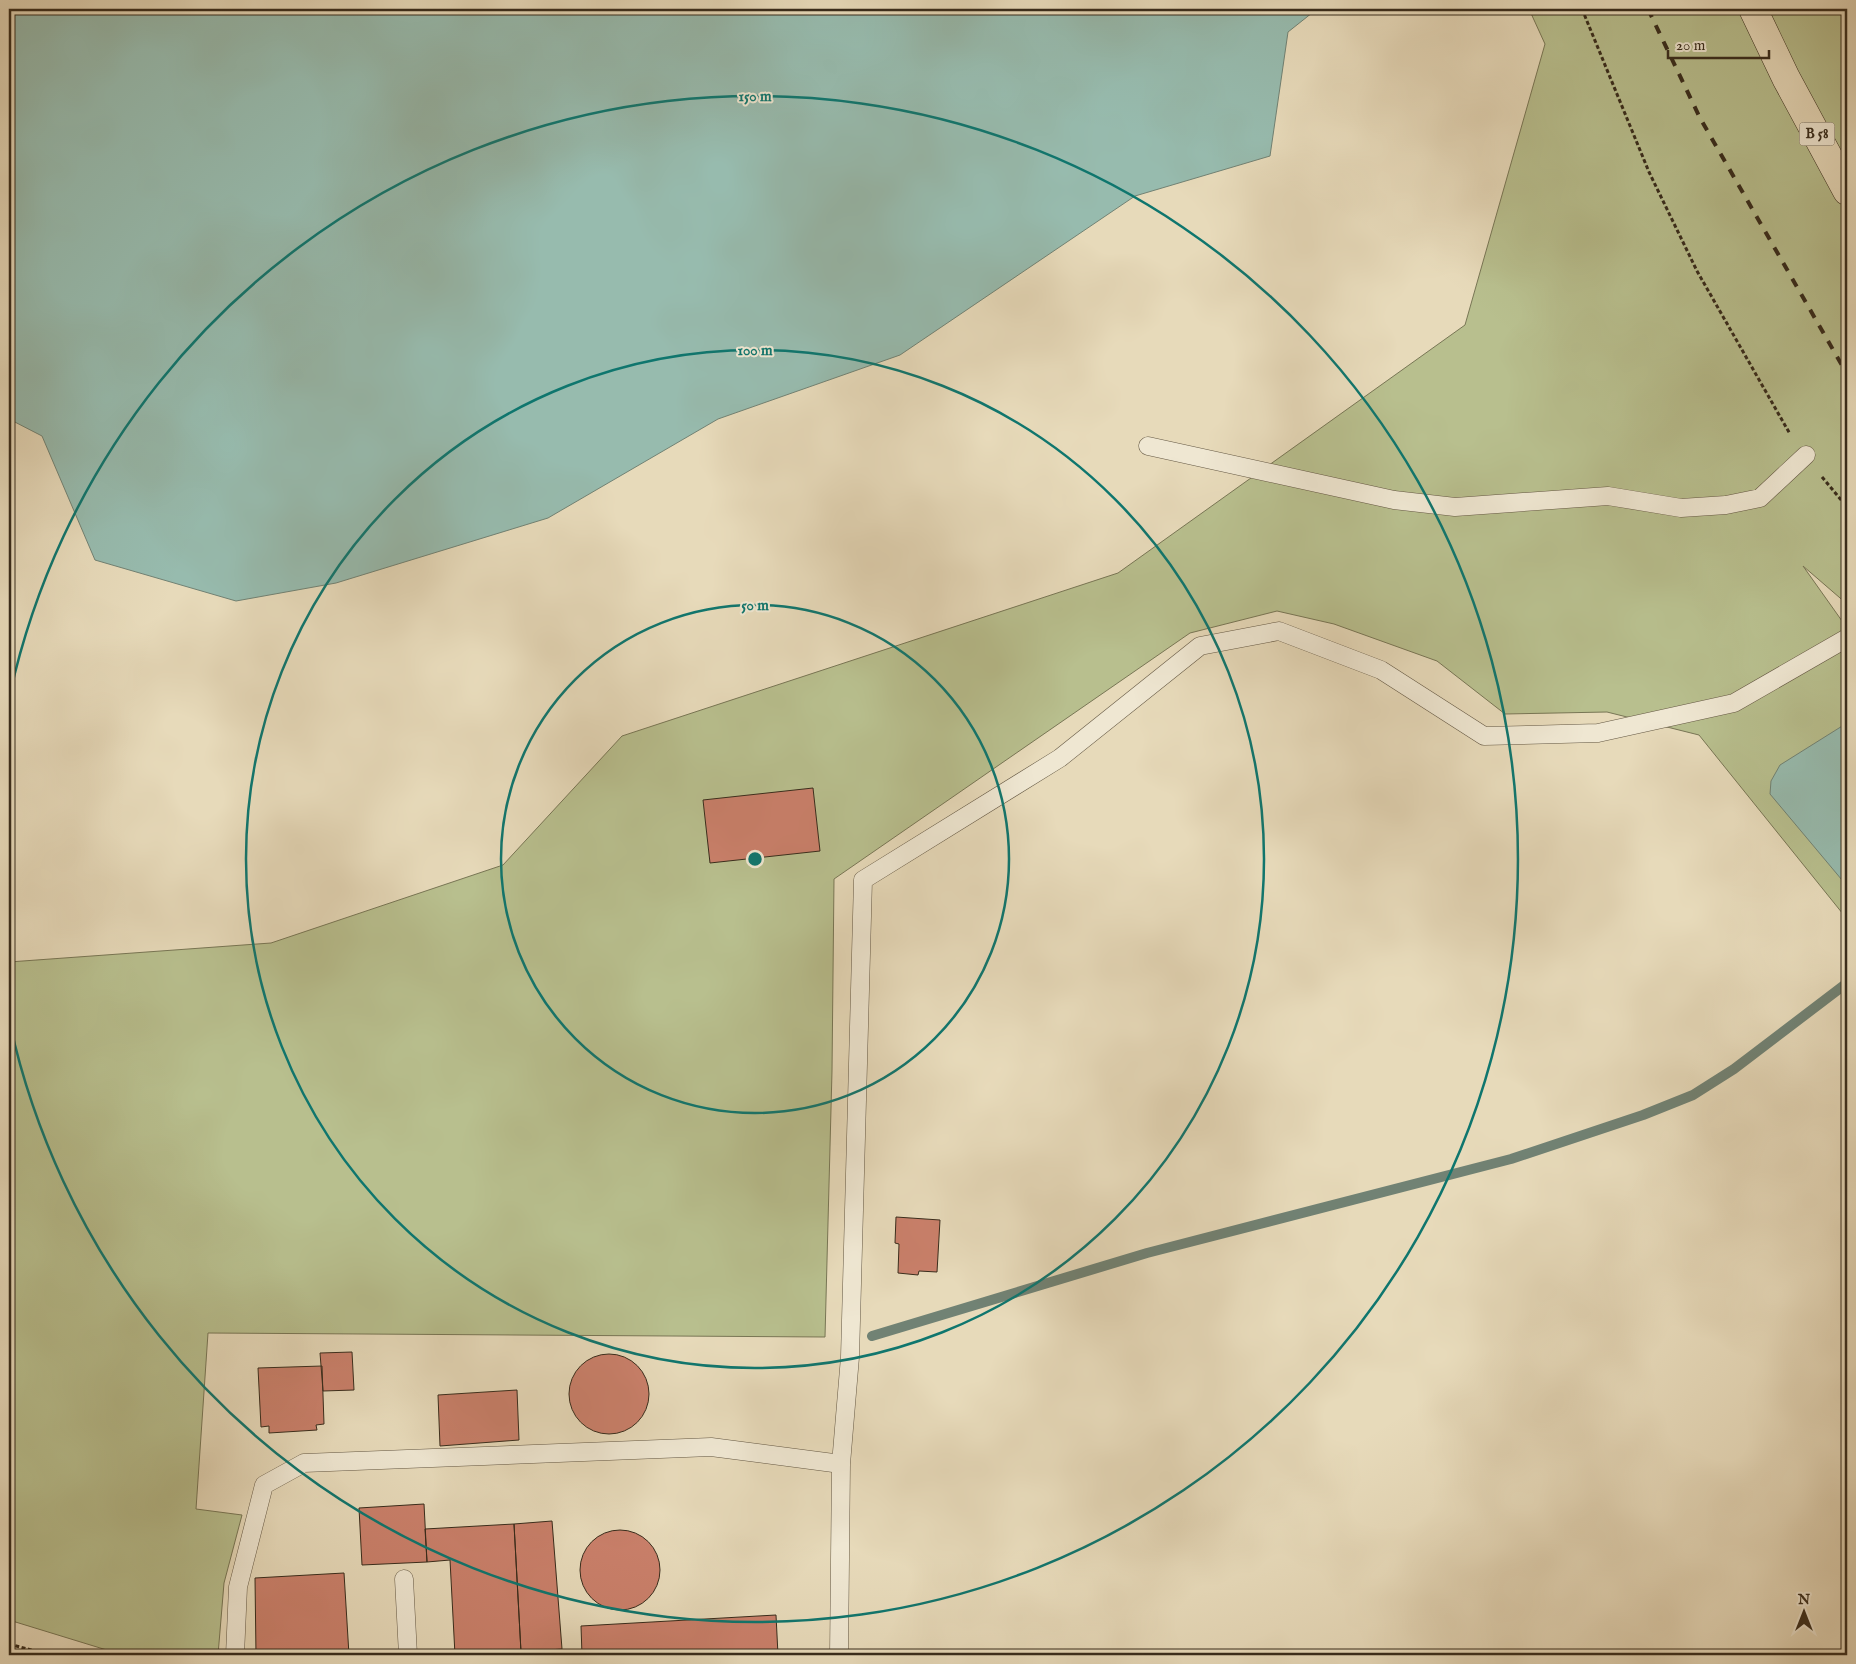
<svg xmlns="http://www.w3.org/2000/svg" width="1856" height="1664" font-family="'IM FELL English',serif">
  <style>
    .green { fill: #b8bf8e; stroke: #787655 }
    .water { fill: #97bbae; stroke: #718274 }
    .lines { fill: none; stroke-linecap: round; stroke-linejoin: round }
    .stream { stroke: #718274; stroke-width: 10 }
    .building { fill: #ca806b; stroke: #382c1c }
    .service-casing { stroke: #645844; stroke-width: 19 }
    .primary-casing { stroke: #382c1c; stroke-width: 29 }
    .path { stroke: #382c1c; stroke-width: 3; stroke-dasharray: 4 2.5; stroke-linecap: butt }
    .service { stroke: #efe7d2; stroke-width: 18 }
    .primary { stroke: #e7daba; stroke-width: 28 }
    .rail { stroke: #382c1c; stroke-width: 4; stroke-dasharray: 9 9; stroke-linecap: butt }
    .ring { fill: none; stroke: #0f766e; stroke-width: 2.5 }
    .labels { text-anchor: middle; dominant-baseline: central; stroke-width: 4; stroke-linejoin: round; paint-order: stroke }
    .shield { fill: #efe7d2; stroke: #6f6453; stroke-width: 1 }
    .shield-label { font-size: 14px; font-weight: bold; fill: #382c1c }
    .centre { fill: #0f766e; stroke: #efe7d2; stroke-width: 2.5 }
    .ring-label { font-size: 15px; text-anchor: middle; font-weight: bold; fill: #0f766e; stroke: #efe7d2; stroke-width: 4; stroke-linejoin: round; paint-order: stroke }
  </style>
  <rect width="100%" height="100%" fill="#e7daba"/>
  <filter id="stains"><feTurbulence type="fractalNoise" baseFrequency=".004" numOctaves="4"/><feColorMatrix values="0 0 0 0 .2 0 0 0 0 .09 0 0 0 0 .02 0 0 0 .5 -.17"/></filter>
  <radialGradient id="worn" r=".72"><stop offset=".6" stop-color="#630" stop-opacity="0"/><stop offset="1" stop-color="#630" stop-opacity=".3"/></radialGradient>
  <path class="green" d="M1529 9H1847V604L1803 566 1847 628V919L1699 735 1607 712 1505 714 1437 661 1334 624 1277 611 1190 633 834 879 832 1071 825 1337 208 1333 196 1509 242 1515 224 1583 218 1655H123L9 1620V962L271 943 503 865 622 736 1118 573 1465 325 1545 44Z"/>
  <path class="water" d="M9 9H1317L1288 32 1270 156 1135 196 900 355 718 419 548 518 336 583 236 601 95 560 42 436 9 419Z
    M1847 723V886L1770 794 1771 781 1780 765Z"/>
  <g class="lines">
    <path class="stream" d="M872 1336 1147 1253 1511 1159 1643 1115 1693 1095 1734 1069 1847 983"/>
  </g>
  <path class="building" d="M813 788 820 851 710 863 703 800Z
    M896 1217 940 1220 937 1272 919 1271 918 1275 898 1273 899 1244 895 1243Z
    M352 1352 354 1390 323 1391 320 1353Z
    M569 1394a40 40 0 1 1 80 0a40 40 0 1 1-80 0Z
    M322 1366 324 1424 316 1425 317 1430 269 1433V1426L261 1427 258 1368Z
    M517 1390 519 1440 440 1446 438 1395Z
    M424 1504 427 1562 362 1565 359 1508Z
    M552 1521 562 1649 521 1652 514 1524Z
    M514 1524 521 1652 509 1653V1655H455L450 1560 427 1562 425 1529Z
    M580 1570a40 40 0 1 1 80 0a40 40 0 1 1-80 0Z
    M344 1573 349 1655H256L255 1578Z
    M776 1615 778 1655H582L581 1626Z"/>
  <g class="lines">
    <g class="service-casing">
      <path id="service" d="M1148 446 1394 500 1455 507 1608 496 1681 508 1726 505 1760 498 1806 455
        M404 1579 408 1655
        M235 1655 238 1587 264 1485 304 1463 711 1447 841 1464
        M839 1655 841 1464 850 1357 863 880 1060 758 1200 646 1279 631 1381 670 1484 736 1598 733 1734 703 1847 638"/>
    </g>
    <g class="primary-casing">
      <path id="primary" d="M1753 9 1786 78 1847 191"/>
    </g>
    <path class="path" d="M1582 9 1649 172 1697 271 1790 434
      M1822 477 1847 507
      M9 1644 50 1655"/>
    <use href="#service" class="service"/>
    <use href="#primary" class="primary"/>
    <path class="rail" d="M1648 9 1700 118 1847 374"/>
  </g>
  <g class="ring">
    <circle cx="755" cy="859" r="254"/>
    <circle cx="755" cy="859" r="509"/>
    <path d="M10 694A763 763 0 1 1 10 1024"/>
  </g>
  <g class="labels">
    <rect class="shield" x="1799.5" y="122.5" width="35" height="23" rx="4"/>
    <g class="shield-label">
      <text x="1817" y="134">B 58</text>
    </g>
  </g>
  <circle cx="755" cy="859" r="8" class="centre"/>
  <g class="ring-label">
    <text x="755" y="101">150 m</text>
    <text x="755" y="355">100 m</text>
    <text x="755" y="610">50 m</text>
  </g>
  <rect width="1856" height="1664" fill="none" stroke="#e7daba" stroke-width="30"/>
  <rect x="10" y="10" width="1836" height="1644" fill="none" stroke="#382c1c" stroke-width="2.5"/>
  <rect x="15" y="15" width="1826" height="1634" fill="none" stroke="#382c1c"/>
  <g transform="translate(1804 1612)" stroke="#efe7d2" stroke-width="4" paint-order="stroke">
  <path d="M0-4L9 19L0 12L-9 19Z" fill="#382c1c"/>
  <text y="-8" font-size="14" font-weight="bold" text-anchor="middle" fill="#382c1c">N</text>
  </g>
  <path d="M1668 50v8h101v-8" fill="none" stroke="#382c1c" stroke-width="2.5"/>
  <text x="1676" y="50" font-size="15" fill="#382c1c" stroke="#efe7d2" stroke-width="4" paint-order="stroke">20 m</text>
  <rect width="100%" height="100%" filter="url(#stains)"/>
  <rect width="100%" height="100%" fill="url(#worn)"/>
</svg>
